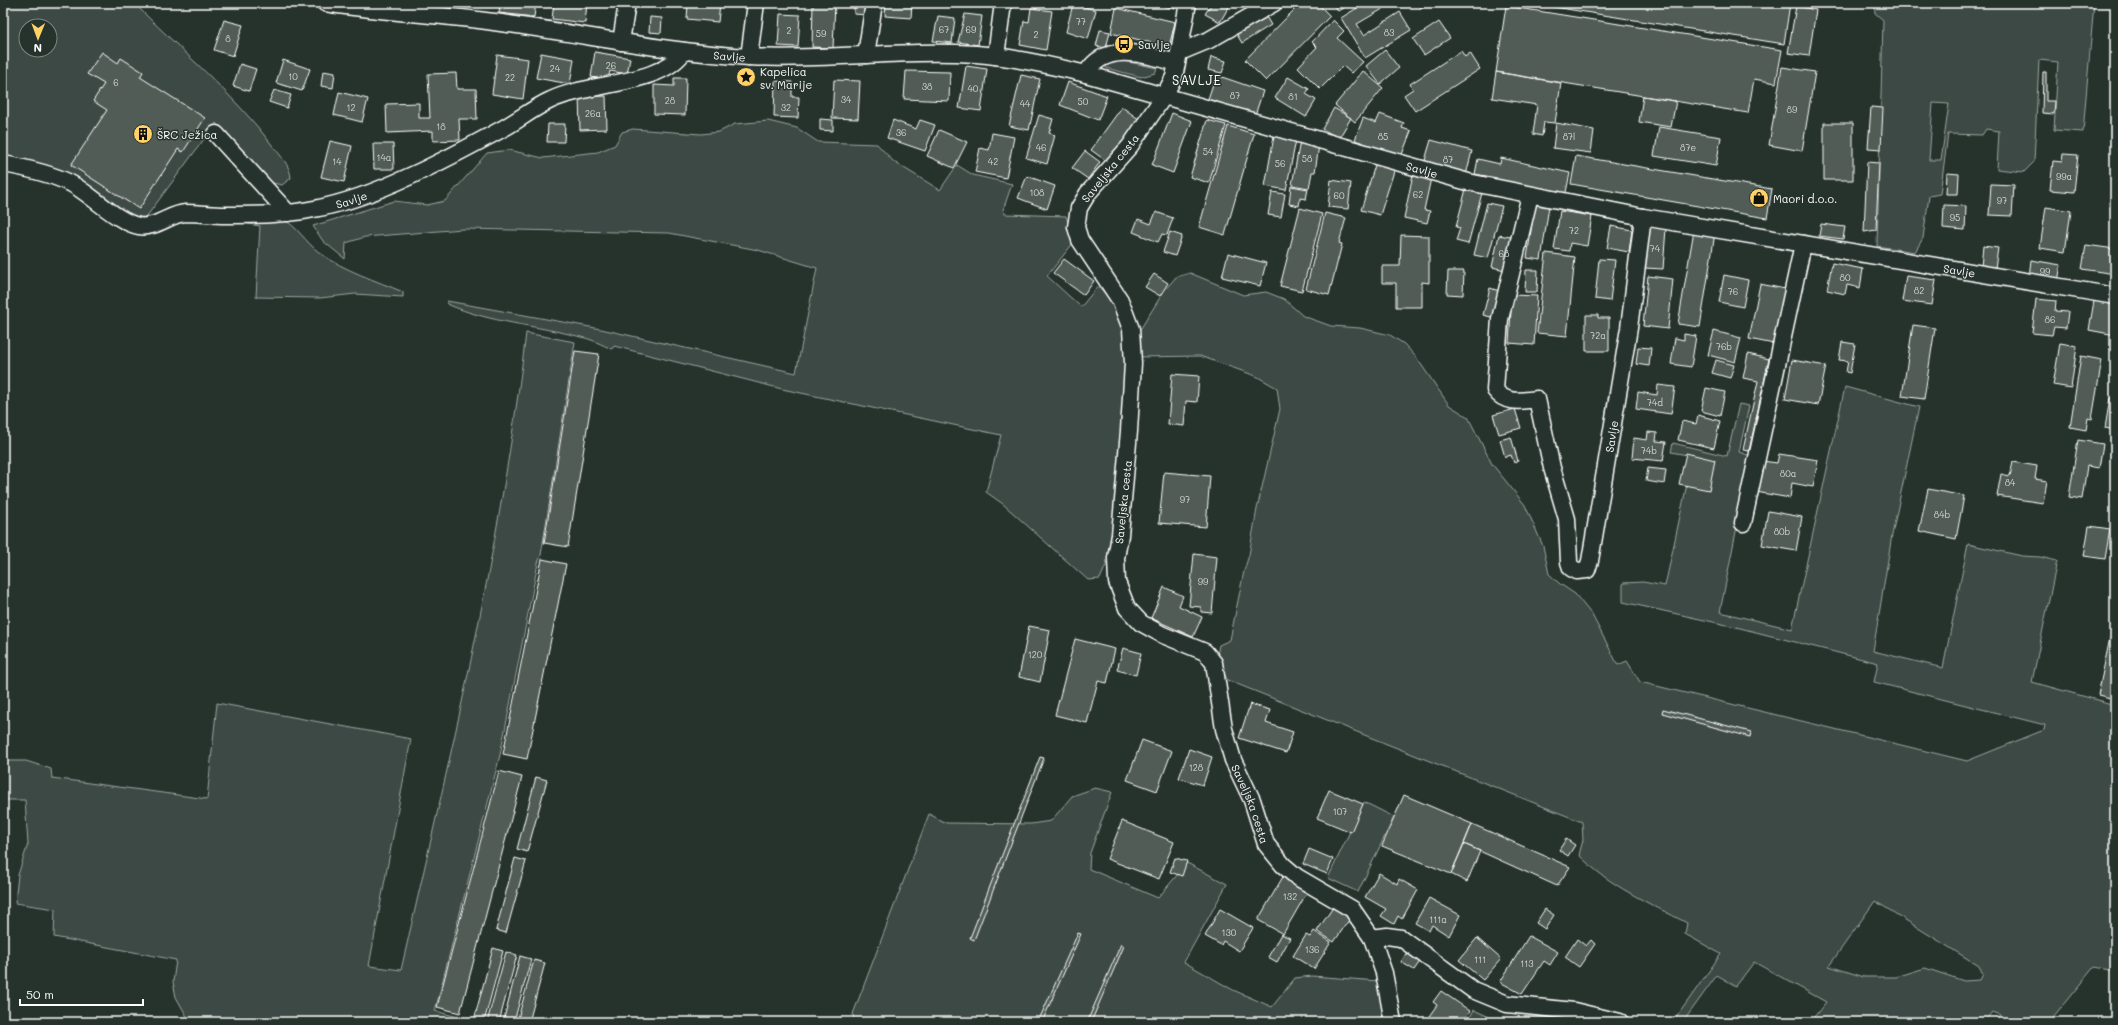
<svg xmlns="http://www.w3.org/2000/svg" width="2118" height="1025" font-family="Mali,sans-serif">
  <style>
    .green { fill: #3e4944; stroke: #9ea4a2; fill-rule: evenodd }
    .building { fill: #515c57; stroke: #fff }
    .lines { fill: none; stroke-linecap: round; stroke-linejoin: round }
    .minor-casing { stroke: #fff; stroke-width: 19 }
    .minor { stroke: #26332d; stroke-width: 16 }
    .labels { text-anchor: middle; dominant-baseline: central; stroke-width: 3; stroke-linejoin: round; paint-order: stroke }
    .number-label { font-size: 9px; fill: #d4d6d5 }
    .poi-label { font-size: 11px; fill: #fff; stroke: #26332d; text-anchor: start }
    .street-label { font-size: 11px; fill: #fff; stroke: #26332d }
    .quarter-label { font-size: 13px; letter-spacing: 1px; fill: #fff; stroke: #26332d }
  </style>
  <rect width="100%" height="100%" fill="#26332d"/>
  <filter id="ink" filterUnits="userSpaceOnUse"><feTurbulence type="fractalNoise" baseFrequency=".025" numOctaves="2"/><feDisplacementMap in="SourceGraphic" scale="8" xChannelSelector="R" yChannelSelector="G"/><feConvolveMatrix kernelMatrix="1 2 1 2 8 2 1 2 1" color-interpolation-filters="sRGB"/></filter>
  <g filter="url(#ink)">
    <path class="green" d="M3 3 135 4C181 51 232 92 272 145 280 155 290 165 291 178L282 185 268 182 216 123 144 220 138 221 3 157ZM26 26H50V50H26Z
      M2094 3 2083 132 2054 130 2058 62 2039 60 2034 162 2024 172 1997 169 1999 131 1986 129 1982 135 1948 134 1940 194 1929 196 1923 238 1915 252 1877 246 1883 20 1875 13 1874 4ZM1933 103 1949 104 1941 160H1929Z
      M1119 60 1157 68 1155 73 1141 77 1106 68 1107 63Z
      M768 121 797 128 818 142 877 144 894 162 940 190 957 165 973 175 1012 184 1003 210 1005 214 1066 216 1074 242 1047 276 1081 307 1098 286 1112 301 1120 316 1128 358 1110 556 1100 579 1088 580 1003 504 986 492 1001 435 782 389 614 346 612 349C602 345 592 339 581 337 536 325 490 323 447 304V301L601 329 796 373 817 268 758 250 669 233 463 229 365 237 346 243 345 259 323 241 313 226 394 201 427 205 445 201 487 153 509 150 543 158 598 152 615 145 622 132 633 129 701 134 719 132 735 124Z
      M282 218C298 227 305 242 320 253 345 271 375 280 403 292V297L355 294 320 298 256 297 260 226 236 222Z
      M1190 273 1243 295 1266 292 1284 299 1303 316 1331 326 1360 328 1390 335 1404 344 1416 357 1449 405 1468 417 1492 464 1525 505 1543 546 1549 574 1560 584 1575 594 1592 615 1618 665 1627 661 1640 682 1967 761 2044 730 2045 725 1874 682 1878 663 1736 627 1623 602V583L1643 582 1665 586 1693 456 1671 452 1673 443 1727 456 1739 404 1749 406 1739 452 1751 456 1720 612 1792 629 1845 387 1919 407 1892 535 1873 651 1943 668 1968 544 2022 556 2040 557 2057 561 2032 682 2115 705V971L2094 967 2049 1022H1992L2000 1015 1992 1012 1984 1022H1810L1826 1002 1754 962 1736 986 1717 975 1683 1022H1673L1721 954 1685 934 1687 923C1649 903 1609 886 1579 855L1583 840 1582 822 1227 680 1217 655 1219 645 1230 640 1244 571 1249 555 1257 509 1280 409 1277 388 1256 376 1200 356 1139 357 1138 333 1164 291 1176 277ZM1875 901 1979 966 1983 974 1980 980 1964 981 1925 968 1896 977H1864L1829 966Z
      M526 333 575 342 541 555 538 563 500 755 435 1011 462 1018 460 1022H190L176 997 173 982 176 960 54 937 55 909 15 903 18 875 28 844 25 800H3V761H26L51 769 52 778 207 799 217 703 411 739 369 966 401 970C414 915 426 860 439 805 475 649 507 492 526 333Z
      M1095 788 1112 792 1090 853 1089 869 1158 898 1187 863 1227 884 1184 962 1233 990 1272 1007 1295 978 1312 976 1378 981 1382 999V1022H930L931 1020 854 1019 853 1014 929 814 946 823 1031 824 1051 821 1072 796Z
      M1364 802 1394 817 1358 892 1328 878Z
      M1474 1010 1500 1022H1488L1484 1020 1483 1022H1467Z
      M1520 1012H1557L1551 1022H1514Z"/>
    <path class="building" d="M500 3H536L534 17 499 13Z
      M554 3H587L585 23 552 19Z
      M652 3H675L674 6Z
      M688 3H720L718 22 687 19Z
      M813 3H835L833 48 812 47Z
      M854 3H868V15L854 14Z
      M886 3H912L911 18 885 16Z
      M1152 3H1176L1175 9Z
      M1212 3H1231L1220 22 1205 14Z
      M1293 3H1317L1330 16 1266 81 1245 60 1297 7Z
      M1334 3H1351L1338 11Z
      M1365 3H1393L1357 24 1364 35 1400 12 1411 30 1365 58 1341 18Z
      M1418 3H1430L1421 8Z
      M1529 3H1790L1784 44Z
      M1073 4 1096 10 1088 39 1066 32Z
      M1506 6 1782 50 1776 83 1754 79 1748 113 1496 72Z
      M1796 6 1816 10 1809 56 1788 53Z
      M1031 8 1052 11 1046 50 1020 45 1024 21 1029 22Z
      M1116 8 1175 22 1169 47 1111 33Z
      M780 14 800 15 798 47 778 46Z
      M965 14 982 16 978 45 958 42Z
      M1265 15 1271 25 1242 43 1236 33Z
      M938 16 955 18 952 43 933 41Z
      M650 17 662 18 661 33 649 32Z
      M224 20 243 25 233 56 214 50Z
      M1333 20 1344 31 1337 38 1363 62 1351 73 1343 66 1320 89 1298 67 1317 47 1312 42Z
      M1439 22 1450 38 1424 55 1413 39Z
      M1100 30 1110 32 1106 48 1096 46Z
      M1385 50 1399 68 1380 84 1366 66Z
      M1461 51 1465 57 1470 53 1480 69 1415 111 1404 95 1413 89 1410 84Z
      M102 52 118 63 121 58 143 72 140 77 205 118 183 152 178 149 139 209 71 165 107 110 93 101 104 84 87 74Z
      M595 52 630 58 627 74 610 71 608 80 591 77Z
      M541 53 574 59 570 84 536 78Z
      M497 55 528 59 523 99 492 94Z
      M1211 57 1226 61 1222 73 1208 70Z
      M283 60 310 69 302 91 276 83Z
      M240 64 256 69 249 91 233 86Z
      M966 66 987 69 981 111 959 108Z
      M1782 67 1815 72 1802 151 1769 145Z
      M323 71 335 73 333 88 321 86Z
      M906 71 950 72 949 101 904 99Z
      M1363 71 1383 88 1355 122 1335 105Z
      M741 72H751V82H741Z
      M1496 72 1561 83 1555 123 1544 122 1542 136 1533 134 1537 105 1492 98Z
      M2043 72H2046V101H2055L2054 114 2042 113Z
      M456 73 457 89H476L477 119H459L460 140 433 141V131L387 133 386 104 419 103V118H430L428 74Z
      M1021 75 1040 79 1029 130 1009 126Z
      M1216 75 1263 91 1255 115 1208 99Z
      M1288 77 1309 89 1306 94 1316 100 1306 117 1275 98Z
      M674 78H686L685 115 654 114V85L674 86Z
      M834 80 860 81 858 119 832 118Z
      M775 81 792 82V97H799L798 118 774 117Z
      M1068 82 1107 96 1098 120 1060 105Z
      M274 90 291 95 287 108 269 102Z
      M339 92 368 99 362 122 334 115Z
      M606 96 607 129 580 130 579 97Z
      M1643 96 1676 101 1671 127 1639 122Z
      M1122 107 1140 120 1109 163 1091 150Z
      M1871 107 1883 108 1881 149 1868 148Z
      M1334 108 1351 118 1339 138 1322 129Z
      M1172 113 1192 121 1173 173 1152 165Z
      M1380 114 1404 123 1402 128 1411 131 1401 157 1355 140 1363 118 1376 123Z
      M1039 115 1053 119 1049 133 1055 135 1047 164 1026 158Z
      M820 119 833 120V131L820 130Z
      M893 120 916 129 920 120 935 125 925 151 887 138Z
      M1207 120 1226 125 1209 183 1190 177Z
      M1556 123 1594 130 1591 153 1553 148Z
      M1824 123H1853V180H1824Z
      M548 124H565L564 142H547Z
      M1228 126 1254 134 1225 235 1199 227Z
      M1659 127 1721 137 1716 166 1654 156Z
      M939 130 967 142 954 168 927 156Z
      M992 133 1014 137 1006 178 975 172 980 148 989 150Z
      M1274 136 1296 140 1286 190 1265 186Z
      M1431 140 1472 151 1465 179 1423 167Z
      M330 141 352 146 344 182 321 177Z
      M1300 141 1319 145 1315 172H1312L1309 188 1292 185Z
      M373 144H393L394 169H374Z
      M1085 151 1100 162 1088 179 1072 168Z
      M2063 154 2078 155 2074 192 2050 190 2053 161 2062 162Z
      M1576 156 1772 189 1767 218 1571 184Z
      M1501 158 1570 173 1565 197 1496 182 1497 178 1475 174 1478 159 1500 164Z
      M1376 162 1395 168 1380 215 1361 210Z
      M1867 162 1879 163 1876 230 1864 232Z
      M1947 173 1959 174 1958 194H1946Z
      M1413 174 1431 178 1424 210 1430 211 1427 223 1404 218Z
      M1027 176 1055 186 1047 209 1018 198Z
      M1331 180 1351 183 1348 209 1328 207Z
      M1991 184 2014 185 2012 216 1989 215Z
      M1291 186 1308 189 1306 199 1300 198 1299 206 1289 204Z
      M1466 189 1482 193 1468 244 1456 241 1460 228 1456 227Z
      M1272 192 1285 194 1281 217 1268 215Z
      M1487 203 1502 206 1488 258 1474 255Z
      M1535 203 1549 206 1541 260 1527 258Z
      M1944 205 1966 206 1965 230 1943 228Z
      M2046 207 2071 211 2065 252 2040 248Z
      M1300 208 1322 214 1302 291 1280 286Z
      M1560 211 1592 216 1587 246 1570 243 1569 251 1554 249Z
      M1156 212 1173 218 1167 235 1162 234 1158 242 1133 232 1138 219 1151 224Z
      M1325 213 1346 218 1339 243 1342 244 1329 295 1306 289Z
      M1821 224 1845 227 1843 239 1819 236Z
      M1611 226 1632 230 1629 252 1607 248Z
      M1648 226 1666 228 1663 269 1645 268Z
      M1694 230 1715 233 1700 327 1678 324Z
      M1170 232 1182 236 1175 256 1163 252Z
      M1401 235 1429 236V283L1422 282V307H1396V283H1382V266H1400Z
      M1499 235 1516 238 1509 271 1492 267Z
      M2086 245 2115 249V274L2082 269Z
      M1983 246 1998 248 1995 268 1981 267Z
      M1228 253 1266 263 1260 286 1222 277Z
      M1546 253 1575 257 1567 336 1537 333Z
      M1064 259 1094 281 1084 295 1053 273Z
      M1599 259 1615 260 1610 301 1595 299Z
      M2031 260 2061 265 2058 281 2029 277Z
      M1832 263 1863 269 1860 288 1847 285 1845 294 1827 290Z
      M1526 270H1538L1537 292H1525Z
      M1448 271H1464L1463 295 1447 294Z
      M1154 274 1168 283 1160 296 1145 287Z
      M1724 275 1748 280 1743 307 1719 302Z
      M1648 276 1673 279 1668 329 1643 326Z
      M1906 276 1936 280 1932 305 1902 301Z
      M1760 284 1785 289 1774 344 1749 339Z
      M1490 288 1502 292 1495 318 1483 315Z
      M1512 295 1537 296 1534 345 1509 343Z
      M2036 299 2056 301 2055 311 2068 312 2066 328 2054 327 2052 335 2032 333Z
      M2094 301 2115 304V335L2089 330Z
      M1586 315H1598V318H1609V351H1586Z
      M1913 325 1935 328 1924 399 1902 396Z
      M1714 331 1741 338 1735 362 1708 355Z
      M1684 334 1696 336 1691 367 1671 364 1675 338 1684 340Z
      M1842 342 1855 344 1850 373 1846 372 1848 361 1839 360Z
      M2060 343 2077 346 2071 388 2053 385Z
      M1638 347 1651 348 1649 366 1636 364Z
      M575 351 599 354 568 547 544 543Z
      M1748 354 1769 359 1749 451 1743 450 1758 381 1743 378Z
      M2081 356 2102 360 2092 419 2088 418 2086 430 2070 427Z
      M1716 360 1734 365 1730 378 1712 373Z
      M1792 360 1826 366 1818 405 1785 399Z
      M1172 374 1199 376 1197 402 1186 401 1184 426 1168 424Z
      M1658 385 1675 387 1671 414 1636 409 1638 392 1657 395Z
      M1706 388 1725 392 1720 416 1701 411Z
      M2110 398 2115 399V430L2105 428Z
      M1515 409 1521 428 1499 434 1493 415Z
      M1698 415 1720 421 1714 448 1678 440 1682 421 1696 424Z
      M1648 432 1657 433 1656 441 1666 442 1663 461 1632 458 1634 438 1647 440Z
      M1511 437 1518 461 1514 463 1511 455 1505 457 1500 440Z
      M2078 440 2103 444 2099 468 2087 466 2082 499 2069 497Z
      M1686 453 1715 460 1709 490 1679 484Z
      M1779 454 1818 460 1813 487 1792 483 1790 498 1756 492 1762 461 1777 463Z
      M2013 462 2037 466 2035 479 2047 481 2043 503 1997 496 2001 474 2010 476Z
      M1648 468 1666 470 1664 484 1646 481Z
      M1164 472 1210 476 1206 527 1159 523Z
      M1928 489 1964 496 1956 539 1919 531Z
      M1768 511 1802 517 1796 551 1762 545Z
      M2089 526 2110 529 2105 559 2084 556Z
      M1194 554 1217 557 1212 613 1201 612V607L1189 606Z
      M542 559 566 564 527 759 503 754Z
      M1164 587 1183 596 1179 606 1202 617 1193 637 1151 618Z
      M2115 614V699L2098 695Z
      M1029 626 1050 630 1040 682 1019 677Z
      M1075 639 1115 649 1107 683 1098 681 1087 723 1055 715Z
      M1123 648 1141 653 1136 675 1117 670Z
      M1250 704 1270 710 1266 723 1293 732 1286 753 1239 738Z
      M1663 709 1751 732 1750 737 1662 713Z
      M1142 740 1172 751 1157 791 1127 780Z
      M1189 749 1212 757 1203 785 1179 778Z
      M1040 757 1044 758 974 940 970 938Z
      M499 771 522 777 460 1013 437 1007Z
      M536 777 547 780 527 852 517 849Z
      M1329 790 1363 804 1351 832 1317 818Z
      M1404 795 1472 824 1451 874 1382 846Z
      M1122 821 1174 842 1159 879 1107 859Z
      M1472 824 1570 867 1557 886 1464 844Z
      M1566 839 1575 845 1568 856 1559 850Z
      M1464 844 1480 851 1467 882 1451 874Z
      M1309 849 1333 859 1327 874 1303 864Z
      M515 858 526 861 506 933 496 930Z
      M1175 858 1187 861 1182 876 1170 872Z
      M1379 873 1397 884 1399 879 1418 890 1402 919 1398 916 1394 924 1381 916 1386 909 1365 897Z
      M1284 875 1309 889 1283 934 1258 920Z
      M1429 898 1460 915 1449 936 1432 925 1429 931 1415 923Z
      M1334 906 1351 917 1334 942 1317 931Z
      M1220 909 1253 928 1239 951 1223 941 1221 945 1205 936Z
      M1545 909 1554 915 1545 929 1536 923Z
      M1314 931 1331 942 1314 969 1293 956 1306 935 1310 937Z
      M1078 933 1081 934 1042 1022H1038Z
      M1281 934 1290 938 1277 962 1268 957Z
      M1529 936 1558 952 1550 965 1544 961 1522 994 1500 982Z
      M1477 938 1501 959 1483 980 1459 960Z
      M1577 939 1586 946 1591 940 1595 944 1579 967 1565 957Z
      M1121 944 1124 946 1091 1022H1087Z
      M493 948 503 951 484 1022H482L474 1020Z
      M506 952 517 955 499 1022H487Z
      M1407 952 1421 960 1414 970 1401 962Z
      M520 956 531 959 514 1022H503Z
      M534 960 545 963 529 1022H517Z
      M1441 991 1470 1011 1462 1022H1431L1427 1019 1437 1005 1433 1002Z"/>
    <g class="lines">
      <g class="minor-casing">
        <g id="minor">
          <path id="s1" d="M325 3C381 12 438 14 494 22 579 33 663 52 749 57 825 61 900 49 976 54 1013 57 1050 65 1086 74L1468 182 1643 217 2115 296"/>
          <path id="s2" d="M1188 3 1177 63 1174 77 1164 96 1130 146 1088 193 1079 208 1076 227 1080 240 1120 300 1131 329 1133 363 1129 431 1120 535 1116 558 1117 582 1127 608 1141 623 1163 635 1205 652 1214 663 1224 729 1233 760 1252 800 1266 844 1283 865 1297 877 1352 909 1372 938 1384 973 1393 1022"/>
          <path d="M621 42 627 3"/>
          <path d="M1180 52 1209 40 1274 3"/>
          <path d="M866 55 874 3"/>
          <path d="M996 56 1003 3"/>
          <path d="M749 57 756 3"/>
          <path d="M1086 74C1105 40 1147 55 1177 63"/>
          <path d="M216 134 288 213"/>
          <path id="s3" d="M3 164C26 168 49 173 70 183 90 193 118 223 139 226 155 229 170 214 185 213 198 213 212 215 225 215 254 215 285 215 314 209 375 198 449 158 504 128 520 119 535 107 551 100 589 82 661 86 684 51"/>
          <path id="s4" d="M1530 195 1500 319 1495 390C1505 404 1521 401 1537 399L1552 468 1567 519 1569 562 1571 568 1577 571 1587 570 1590 561 1629 328 1643 217"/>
          <path d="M1743 523 1803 244"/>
          <path d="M1372 938 1387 936 1401 938 1473 990 1507 1004 1574 1011 1620 1022"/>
        </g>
      </g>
      <use href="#minor" class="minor"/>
    </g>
  </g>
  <defs>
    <g id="bus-disc" transform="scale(1)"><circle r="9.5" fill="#ffd166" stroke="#26332d"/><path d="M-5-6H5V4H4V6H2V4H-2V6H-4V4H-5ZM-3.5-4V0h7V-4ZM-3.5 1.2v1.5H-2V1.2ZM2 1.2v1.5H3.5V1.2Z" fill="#111"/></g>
    <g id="sight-disc" transform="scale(1)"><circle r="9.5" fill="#ffd166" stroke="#26332d"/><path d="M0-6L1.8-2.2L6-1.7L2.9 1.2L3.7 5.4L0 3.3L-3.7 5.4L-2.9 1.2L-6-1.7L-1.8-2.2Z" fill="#111"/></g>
    <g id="building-disc" transform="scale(1)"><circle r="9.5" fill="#ffd166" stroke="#26332d"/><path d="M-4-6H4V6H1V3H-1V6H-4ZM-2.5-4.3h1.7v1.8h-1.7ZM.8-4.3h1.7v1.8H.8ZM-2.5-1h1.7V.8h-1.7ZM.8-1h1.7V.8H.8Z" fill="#111"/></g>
    <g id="shop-disc" transform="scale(1)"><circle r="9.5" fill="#ffd166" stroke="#26332d"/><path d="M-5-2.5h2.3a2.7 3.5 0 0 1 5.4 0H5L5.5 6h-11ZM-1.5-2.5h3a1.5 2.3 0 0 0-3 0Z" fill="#111"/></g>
  </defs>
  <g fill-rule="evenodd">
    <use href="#bus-disc" x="1124" y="44"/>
    <use href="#sight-disc" x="746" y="77"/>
    <use href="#building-disc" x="143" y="134"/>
    <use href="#shop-disc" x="1759" y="198"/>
  </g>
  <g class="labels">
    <g class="number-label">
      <text x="1081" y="21">77</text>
      <text x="944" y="29">67</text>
      <text x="971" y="29">69</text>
      <text x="789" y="30">2</text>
      <text x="1389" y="32">83</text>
      <text x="821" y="33">59</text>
      <text x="1036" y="34">2</text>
      <text x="228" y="38">8</text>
      <text x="611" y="65">26</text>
      <text x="555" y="68">24</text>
      <text x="293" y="76">10</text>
      <text x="510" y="77">22</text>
      <text x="116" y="82">6</text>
      <text x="927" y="86">38</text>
      <text x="973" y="88">40</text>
      <text x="1235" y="95">87</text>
      <text x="1293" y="96">81</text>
      <text x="846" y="99">34</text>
      <text x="670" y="100">28</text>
      <text x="1083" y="101">50</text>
      <text x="1025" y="103">44</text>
      <text x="351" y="107">12</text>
      <text x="786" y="107">32</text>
      <text x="1792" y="109">89</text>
      <text x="593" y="113">26a</text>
      <text x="441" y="126">18</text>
      <text x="901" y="132">36</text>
      <text x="1383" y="136">85</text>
      <text x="1569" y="136">87l</text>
      <text x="1041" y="147">46</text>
      <text x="1688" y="147">87e</text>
      <text x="1208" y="151">54</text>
      <text x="384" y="157">14a</text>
      <text x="1307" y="158">58</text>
      <text x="1448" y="159">87</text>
      <text x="337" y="161">14</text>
      <text x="993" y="161">42</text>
      <text x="1280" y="163">56</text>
      <text x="2064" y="176">99a</text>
      <text x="1037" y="192">108</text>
      <text x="1418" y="194">62</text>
      <text x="1339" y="195">60</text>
      <text x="2002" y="200">97</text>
      <text x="1955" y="217">95</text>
      <text x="1574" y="230">72</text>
      <text x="1655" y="248">74</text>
      <text x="1504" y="253">68</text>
      <text x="2045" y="271">99</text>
      <text x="1845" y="277">80</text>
      <text x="1919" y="290">82</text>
      <text x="1733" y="291">76</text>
      <text x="2050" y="319">86</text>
      <text x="1598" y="335">72a</text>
      <text x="1724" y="346">76b</text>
      <text x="1655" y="402">74d</text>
      <text x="1649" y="450">74b</text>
      <text x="1788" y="473">80a</text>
      <text x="2010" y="482">84</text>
      <text x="1185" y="499">97</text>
      <text x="1942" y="514">84b</text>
      <text x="1782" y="531">80b</text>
      <text x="1203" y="581">99</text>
      <text x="1035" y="654">120</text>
      <text x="1196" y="767">128</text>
      <text x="1340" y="811">107</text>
      <text x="1290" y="896">132</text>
      <text x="1438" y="919">111a</text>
      <text x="1229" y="932">130</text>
      <text x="1312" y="949">136</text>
      <text x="1480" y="959">111</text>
      <text x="1527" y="963">113</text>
    </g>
    <g class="poi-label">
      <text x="1138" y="44">Savlje</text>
      <text x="760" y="71">Kapelica<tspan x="760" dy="13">sv. Marije</tspan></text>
      <text x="157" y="134">ŠRC Ježica</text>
      <text x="1773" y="198">Maori d.o.o.</text>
    </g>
    <g class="street-label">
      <text stroke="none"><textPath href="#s1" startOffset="408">Savlje</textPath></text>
      <text transform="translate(1110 168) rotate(-51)">Saveljska cesta</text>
      <text stroke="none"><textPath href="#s1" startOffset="1116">Savlje</textPath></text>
      <text stroke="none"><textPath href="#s3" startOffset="368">Savlje</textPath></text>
      <text stroke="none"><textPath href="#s1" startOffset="1663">Savlje</textPath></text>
      <text stroke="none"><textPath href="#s4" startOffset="570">Savlje</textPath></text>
      <text transform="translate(1123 502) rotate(-84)">Saveljska cesta</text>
      <text stroke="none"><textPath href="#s2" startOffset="907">Saveljska cesta</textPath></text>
    </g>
    <g class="quarter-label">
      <text x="1197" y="79">SAVLJE</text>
    </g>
  </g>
  <rect width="2118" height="1025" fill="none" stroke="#26332d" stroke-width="16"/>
  <rect x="8" y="8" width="2102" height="1009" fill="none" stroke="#fff" stroke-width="1.5" filter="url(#ink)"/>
  <g transform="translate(38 38) rotate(181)"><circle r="19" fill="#26332d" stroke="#7d8581"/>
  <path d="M0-3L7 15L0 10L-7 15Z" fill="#ffd166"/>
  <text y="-6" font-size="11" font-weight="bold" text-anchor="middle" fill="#ffffff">N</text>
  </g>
  <path d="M20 999v6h123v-6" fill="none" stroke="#ffffff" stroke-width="2"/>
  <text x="26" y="999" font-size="12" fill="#ffffff" stroke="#26332d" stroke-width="3" paint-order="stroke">50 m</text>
</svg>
